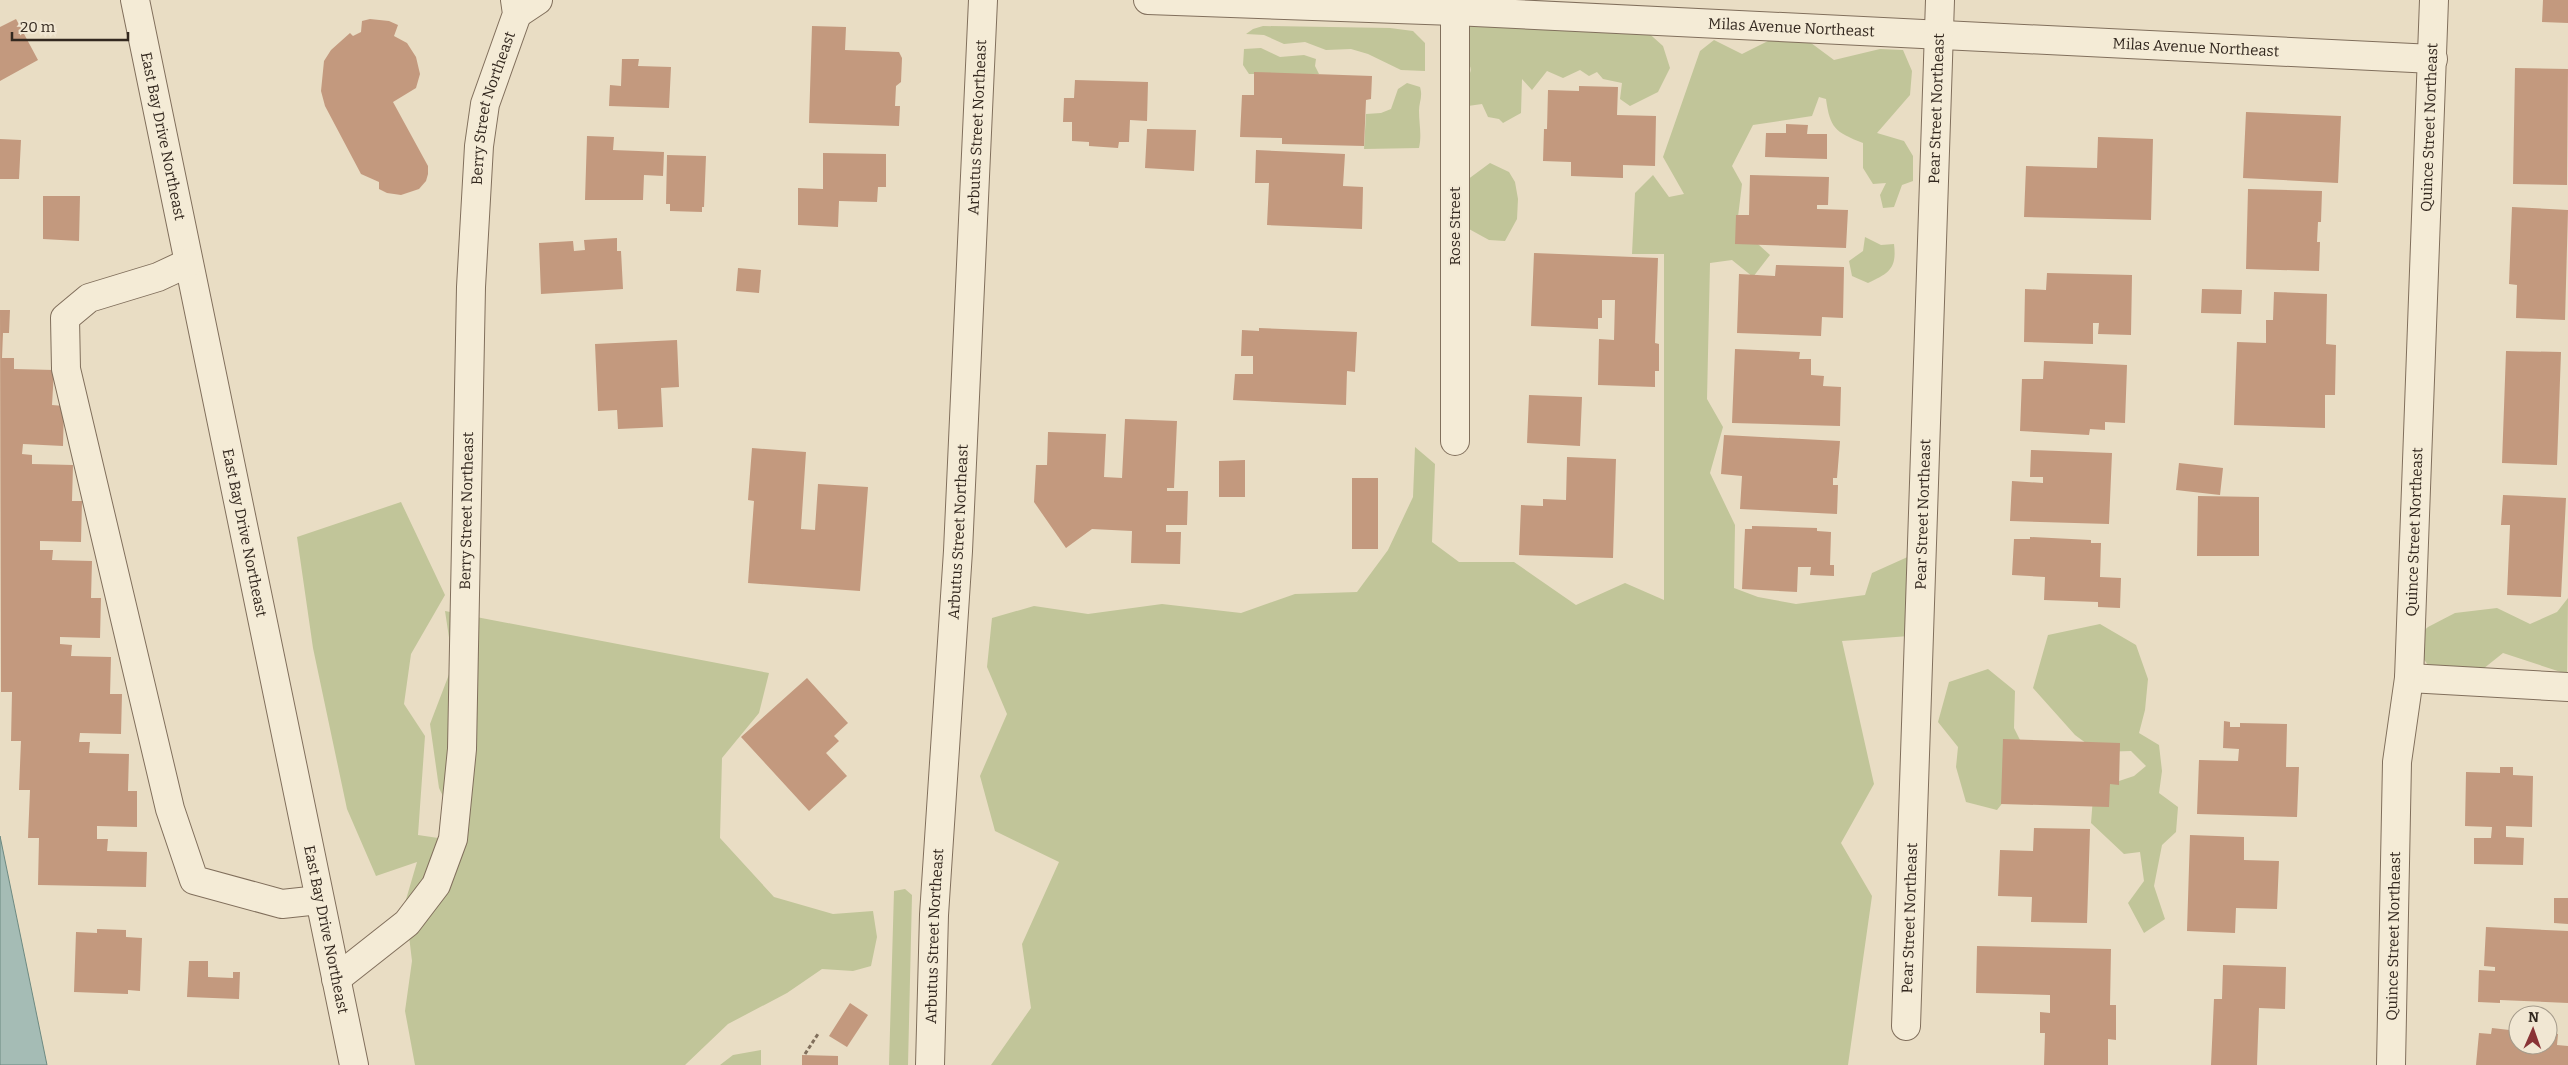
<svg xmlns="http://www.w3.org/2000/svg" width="2568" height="1065" font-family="Bitter,serif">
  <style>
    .green { fill: #c1c599 }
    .water { fill: #a5bcb5; stroke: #6d8981 }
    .building { fill: #c3997e }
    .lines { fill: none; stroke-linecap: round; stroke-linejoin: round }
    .minor-casing { stroke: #816f5c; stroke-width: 30 }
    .path { stroke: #816f5c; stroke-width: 3; stroke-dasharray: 4 2.5; stroke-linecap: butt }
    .minor { stroke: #f4ebd6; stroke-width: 28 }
    .labels { text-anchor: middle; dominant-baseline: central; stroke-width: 4; stroke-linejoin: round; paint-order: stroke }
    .street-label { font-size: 15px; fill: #33281f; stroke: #f1e7d3 }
  </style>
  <rect width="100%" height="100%" fill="#e9ddc4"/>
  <path class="green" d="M1463 24 1608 30 1622 34 1644 29 1663 46 1670 68 1658 92 1630 106 1620 99 1622 83 1603 79 1597 72 1589 76 1580 70 1563 78 1547 71 1532 90 1522 79 1521 113 1503 123 1499 119 1488 117 1482 104 1468 106 1470 92 1462 84C1479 66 1467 67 1461 49 1459 42 1462 31 1463 24Z
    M1263 26 1390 28 1413 31 1425 43V71L1401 70 1368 54 1351 49 1326 50 1305 42 1284 44 1264 35 1246 34 1253 29Z
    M1714 40 1742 54 1770 40 1811 43 1834 60 1880 49 1903 50 1912 71 1910 95 1877 133 1904 141 1913 156V181L1902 185 1894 207 1883 208 1880 195 1886 183 1873 184 1863 168V143C1835 132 1830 128 1826 99L1819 97 1812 116 1753 125 1732 166 1742 184 1737 225 1770 255 1753 277 1732 260 1710 263 1707 399 1723 427 1710 473 1735 525 1734 588 1758 597 1796 604 1865 595 1872 573 1912 555 1909 636 1842 641 1874 784 1841 843 1872 896 1848 1065H991L1031 1008 1022 944 1059 862 995 831 980 776 1007 714 987 667 992 618 1034 606 1088 614 1162 604 1241 613 1295 594 1357 592 1388 550 1413 497 1415 447 1435 464 1432 542 1459 562H1514L1576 605 1625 583 1664 600V254H1632L1635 193 1653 175 1669 197 1684 194 1663 157 1700 51Z
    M1261 48 1280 57 1304 55 1316 59 1315 66 1319 74H1249L1243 65 1244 49Z
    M1407 83 1420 87C1423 97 1419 102 1419 111 1419 124 1422 135 1419 148L1364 149 1366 114 1381 113 1391 109 1398 89Z
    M1490 163 1509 172 1515 182 1518 199 1517 219 1505 241 1489 240 1469 229 1464 211 1469 196 1467 180Z
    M1865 237 1881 245 1894 244C1897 269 1889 273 1868 283L1852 276 1849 261 1863 251Z
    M401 502 445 595 411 654 404 704 425 736 418 835 465 842 439 788 430 724 453 664 445 611 769 673 759 713 722 758 720 838 774 897 833 914 873 911 877 937 871 966 853 971 822 969 787 993 728 1024 685 1065H415L405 1011 412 961 405 903 417 862 376 876 347 809 313 648 297 537Z
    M2568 598 2567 674 2503 653 2468 681 2431 669 2411 642 2428 627 2455 613 2497 608 2530 624 2557 612Z
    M2100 624 2136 645 2148 679 2145 710 2139 733 2159 745 2162 771 2159 793 2178 807 2176 832 2162 845 2154 886 2165 919 2144 933 2128 903 2144 881 2140 852 2124 854 2091 823 2093 797 2110 784 2134 776 2146 766 2131 751 2098 752 2075 735 2033 688 2048 635Z
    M1988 669 2015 691 2014 728 2025 750 2026 773 1997 810 1966 802 1956 767 1958 747 1938 722 1949 682Z
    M905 889 912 895 908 1065H889L894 891Z
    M761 1050V1065H720L733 1055Z"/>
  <path class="water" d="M0 836 47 1065H0Z"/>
  <path class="building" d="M2543 0H2568V23L2542 22Z
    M16 19 38 60 0 81V27Z
    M370 19 389 21 398 25 394 36 407 43 416 57 420 74 416 88 393 102 428 166V174L426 181 419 189 401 195 387 193 379 189V182L361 174 325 106 321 91 324 61 331 50 350 33 353 36 361 32 362 21Z
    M812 26 846 27 845 50 899 52 902 58 901 82 896 86 895 106H900L899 126 809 123Z
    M622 59H639L638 66 671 67 669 108 609 106 610 85 621 86Z
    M2515 68 2568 69 2567 185 2513 184Z
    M1254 72 1372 76 1371 99 1366 100 1364 146 1282 144V138L1240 137 1242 95H1254Z
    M1075 80 1148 82 1147 121 1130 120 1129 142H1119L1118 148 1089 146V142L1072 141V122H1063L1064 98H1074Z
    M1579 86 1618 87 1617 115 1656 116 1655 166 1623 165V178L1571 176V162L1543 161 1544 129H1547L1548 90 1579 91Z
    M2246 112 2341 116 2338 183 2243 178Z
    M1786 124 1808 125 1807 134H1827V159L1765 157 1766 133H1786Z
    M1147 129 1196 130 1194 171 1145 168Z
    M587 136 614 137 613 150 664 152 663 176 644 175 643 200H585Z
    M2098 137 2153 139 2151 220 2024 217 2026 166 2097 168Z
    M0 139 21 140 19 179H0Z
    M1256 150 1345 154 1343 186 1363 187 1362 229 1267 225 1269 183H1255Z
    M823 153 886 154V187H878L877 202 839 201 838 227 798 225V188L823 189Z
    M667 155 706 156 704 207H702V212L670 211V204H666Z
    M1750 175 1829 177 1828 205H1817V209L1848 210 1846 248 1735 244 1736 215H1749Z
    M2248 189 2322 191 2321 222H2318L2317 242H2320L2319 271 2246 269Z
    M43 196H80L79 241 43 239Z
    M2512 207 2568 210 2565 320 2516 318 2517 285 2509 284Z
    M617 238V251H621L623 289 541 294 539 243 573 241 574 251 585 250 584 240Z
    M1534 253 1658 258 1655 343 1659 344V371H1655V387L1598 385 1599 339 1614 340 1615 300H1602V318H1598V329L1531 326Z
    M1776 265 1844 267 1843 318 1822 317 1821 336 1737 333 1739 274 1775 276Z
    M738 268 761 270 759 293 736 291Z
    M2047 273 2132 275 2131 335 2098 334 2099 323H2093V344L2024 342 2025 289 2046 290Z
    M2202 289 2242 290 2241 314 2201 313Z
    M2274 292 2327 294 2326 344 2336 345 2335 395H2325V428L2234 425 2237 342 2266 343V320H2273Z
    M0 310H10L9 333H3L2 358H14V369L54 370 52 405 64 406 63 446 23 444 22 454 32 455V464L73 465 72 501H82L81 542 40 541V550H53L52 560 92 561 91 598H101L100 638 60 637V644L72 645 71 656 111 657 110 694H122L121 734 80 733 79 742H90L89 753 129 754 128 791H137V827L97 826V839H108L107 851 147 852 146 887 38 885 39 838H28L30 790H19L21 741H11L12 692H1Z
    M1259 328 1357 332 1355 372 1347 371 1346 405 1233 400 1235 374H1253V356H1241L1242 330 1259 331Z
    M677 340 679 387 661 388 663 427 618 429 617 410 598 411 595 344Z
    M1735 349 1800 352 1799 359H1811V375L1824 376 1823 386 1841 387 1840 426 1732 423Z
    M2506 351 2561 352 2557 465 2502 463Z
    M2044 361 2127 365 2125 423 2105 422V430L2090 429 2089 435 2020 431 2022 379H2043Z
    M1529 395 1582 397 1580 446 1527 443Z
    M1125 419 1177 421 1174 488H1167V491H1188L1187 525H1166V532H1181L1180 564 1131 563 1132 531 1092 529 1066 548 1034 502 1036 465H1047L1048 432 1106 434 1104 477 1122 478Z
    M1724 435 1840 441 1837 478H1833V485H1838L1837 514 1740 509 1742 476 1721 474Z
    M752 448 806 452 801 529 815 530 818 484 868 487 860 591 748 583 754 501 748 500Z
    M2031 450 2112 453 2109 524 2010 521 2012 481 2043 483V477H2030Z
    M1567 457 1616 459 1613 558 1519 555 1521 505 1543 506V499L1566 500Z
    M1245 460V497H1219V461Z
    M2179 463 2223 468 2220 495 2176 490Z
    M1352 478H1378V549H1352Z
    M2503 495 2566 498 2561 597 2507 595 2510 525H2501Z
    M2198 496 2259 497V556H2197Z
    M1752 526 1817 528V531L1831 532 1830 565H1834V576L1810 575 1811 567H1798L1797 592 1742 589 1745 529H1752Z
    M2030 537 2091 540V543H2101L2100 577 2121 578 2120 608 2098 607V602L2044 600 2045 577 2012 575 2014 539H2030Z
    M807 678 848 723 834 736 839 741 826 753 847 776 809 811 741 737Z
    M2224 721 2230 722V727H2240V723L2287 724 2286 767H2299L2297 817 2197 814 2199 760 2238 761 2239 749 2223 748Z
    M2003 739 2120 743 2119 785 2110 784 2109 807 2001 804Z
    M2500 767H2513V775L2533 776 2532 827 2506 826V837L2524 838 2523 865 2474 864V838H2491L2492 827 2465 826 2466 772 2500 773Z
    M2034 828 2090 829 2087 923 2031 922 2032 897 1998 896 2000 850 2033 851Z
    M2190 835 2244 837V860L2279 861 2277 909 2236 908 2235 933 2187 931Z
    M2554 898H2568V924L2554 923Z
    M2486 927 2568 931V1003L2500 1000V1003L2478 1002 2479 970 2495 971V967L2484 966Z
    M97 929 126 930V937L142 938 140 991 128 990V994L74 992 76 932 97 933Z
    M1977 946 2111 949 2110 1005H2116V1040L2108 1039V1065H2044L2045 1033H2040V1012L2050 1013V995L1976 993Z
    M189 961H208V977L233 978V972H240L239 999 187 997Z
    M2223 965 2286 967 2285 1009 2259 1008 2257 1065H2211L2214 999H2222Z
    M850 1003 868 1015 847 1047 829 1036Z
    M2492 1028 2518 1031V1045H2548V1033L2558 1034 2557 1045 2568 1046V1065H2476L2479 1033 2491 1034Z
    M802 1055 838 1056V1065H802Z"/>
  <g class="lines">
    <g class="minor-casing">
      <g id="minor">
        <path id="s1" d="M135 0 354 1065"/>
        <path id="s2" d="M1148 0 1454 11 2433 59"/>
        <path d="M1455 0V441"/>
        <path d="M517 14 538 0"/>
        <path d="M188 263 158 277 89 298 65 318 66 369 170 809 194 880 282 904 319 900"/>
        <path d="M2409 678 2568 687"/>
        <path id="s3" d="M336 979 407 923 436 885 453 839 462 749 471 287 479 146 485 104 517 14 515 0"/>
        <path id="s4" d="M1906 1026 1940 0"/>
        <path id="s5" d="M930 1065 934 915 958 551 983 0"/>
        <path id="s6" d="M2391 1065 2397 762 2409 678 2434 0"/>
      </g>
    </g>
    <path class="path" d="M805 1054 818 1034"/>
    <use href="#minor" class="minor"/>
  </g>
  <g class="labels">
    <g class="street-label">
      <text stroke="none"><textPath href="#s2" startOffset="644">Milas Avenue Northeast</textPath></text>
      <text stroke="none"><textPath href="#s2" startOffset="1049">Milas Avenue Northeast</textPath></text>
      <text stroke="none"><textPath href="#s3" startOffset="921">Berry Street Northeast</textPath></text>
      <text stroke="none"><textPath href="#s4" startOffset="918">Pear Street Northeast</textPath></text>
      <text stroke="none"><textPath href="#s5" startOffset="939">Arbutus Street Northeast</textPath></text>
      <text stroke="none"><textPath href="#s6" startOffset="939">Quince Street Northeast</textPath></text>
      <text stroke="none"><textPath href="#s1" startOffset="139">East Bay Drive Northeast</textPath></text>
      <text transform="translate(1455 226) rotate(-90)">Rose Street</text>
      <text stroke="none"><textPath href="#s3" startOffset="516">Berry Street Northeast</textPath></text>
      <text stroke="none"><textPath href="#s4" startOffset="512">Pear Street Northeast</textPath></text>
      <text stroke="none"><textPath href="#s1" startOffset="544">East Bay Drive Northeast</textPath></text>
      <text stroke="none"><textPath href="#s5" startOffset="534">Arbutus Street Northeast</textPath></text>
      <text stroke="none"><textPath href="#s6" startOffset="534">Quince Street Northeast</textPath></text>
      <text stroke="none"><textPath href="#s4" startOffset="108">Pear Street Northeast</textPath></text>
      <text stroke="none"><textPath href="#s1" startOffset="949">East Bay Drive Northeast</textPath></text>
      <text stroke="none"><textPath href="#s5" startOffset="129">Arbutus Street Northeast</textPath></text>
      <text stroke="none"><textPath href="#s6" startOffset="129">Quince Street Northeast</textPath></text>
    </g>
  </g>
  <g transform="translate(2533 1030) rotate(2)"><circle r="24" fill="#f1e7d3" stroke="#a59b8b"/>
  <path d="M0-4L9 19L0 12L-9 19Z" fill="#893336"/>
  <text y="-8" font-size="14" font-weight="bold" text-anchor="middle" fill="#33281f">N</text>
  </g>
  <path d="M12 32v8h116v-8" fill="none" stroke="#33281f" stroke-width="2.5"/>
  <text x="20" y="32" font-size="15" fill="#33281f" stroke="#f1e7d3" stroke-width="4" paint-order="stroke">20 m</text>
</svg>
